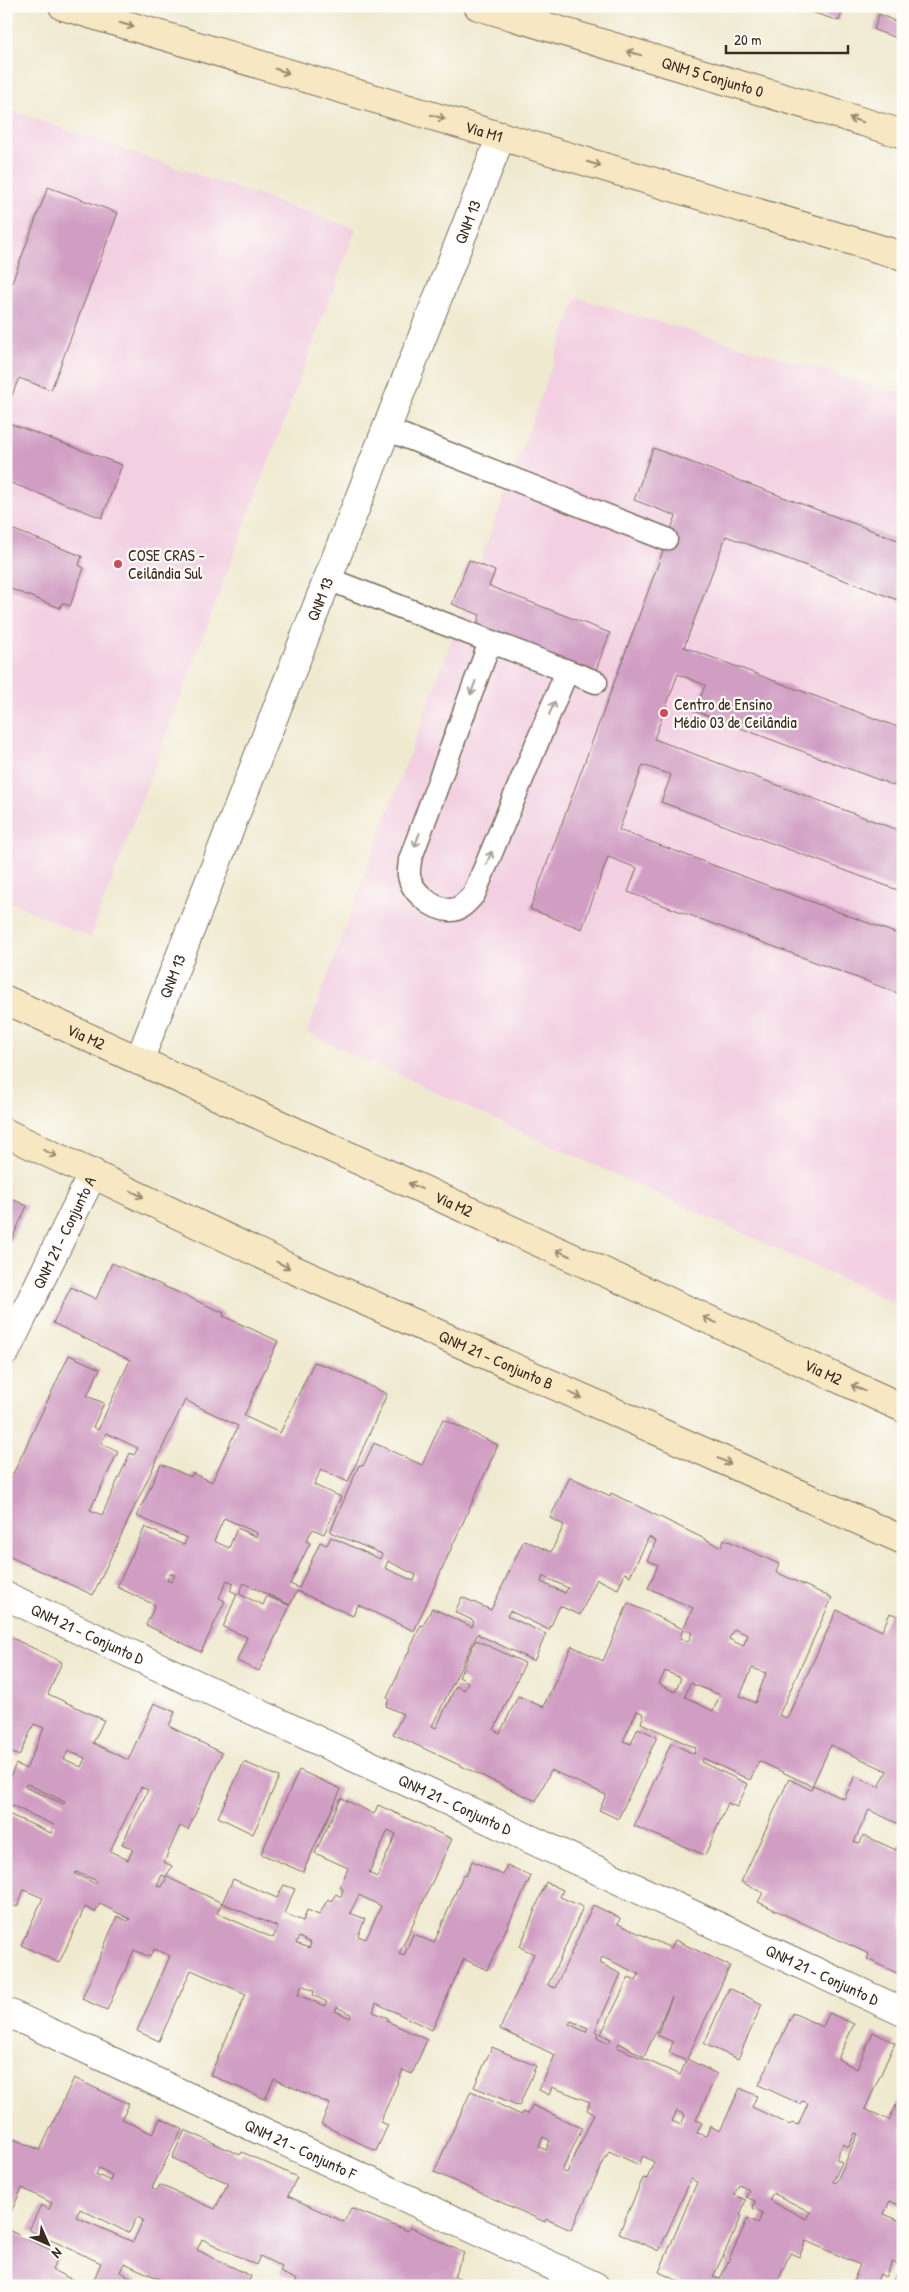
<svg xmlns="http://www.w3.org/2000/svg" width="909" height="2292" font-family="'Patrick Hand',sans-serif">
  <style>
    .built { fill: #f2cfe1 }
    .building { fill: #d09dc3; fill-rule: evenodd }
    .lines { fill: none; stroke-linecap: round; stroke-linejoin: round }
    .lane-casing { stroke: #7a6d5c; stroke-width: 25 }
    .street-casing { stroke: #7a6d5c; stroke-width: 30 }
    .secondary-casing { stroke: #7a6d5c; stroke-width: 30 }
    .lane { stroke: #fff; stroke-width: 22 }
    .street { stroke: #fff; stroke-width: 28 }
    .secondary { stroke: #f7e8c3; stroke-width: 28 }
    .oneway { stroke: #998970 }
    .oneway2 { stroke: #a79f9a }
    .poi-dot { fill: #d1495b; stroke: #fdfcf7; stroke-width: 2 }
    .labels { text-anchor: middle; dominant-baseline: central; stroke-width: 4.5; stroke-linejoin: round; paint-order: stroke }
    .street-label { font-size: 16px; fill: #3b2a1e; stroke: #fdfcf7 }
    .poi-label { font-size: 16px; fill: #3b2a1e; stroke: #fdfcf7; text-anchor: start }
  </style>
  <rect width="100%" height="100%" fill="#fdfcf7"/>
  <filter id="ink" filterUnits="userSpaceOnUse"><feTurbulence type="fractalNoise" baseFrequency=".02" numOctaves="2"/><feDisplacementMap in="SourceGraphic" scale="10" xChannelSelector="R" yChannelSelector="G"/><feConvolveMatrix kernelMatrix="1 2 1 2 8 2 1 2 1" color-interpolation-filters="sRGB"/></filter>
  <filter id="wash" filterUnits="userSpaceOnUse"><feTurbulence type="fractalNoise" baseFrequency=".0096" numOctaves="4" result="noise"/><feDisplacementMap in="SourceGraphic" scale="20" xChannelSelector="R" yChannelSelector="G"/><feGaussianBlur stdDeviation="1.12" result="paint"/><feColorMatrix in="noise" values="0 0 0 0 0 0 0 0 0 0 0 0 0 0 0 0 0 1.4 0 .05"/><feComposite in="paint" operator="in"/></filter>
  <g filter="url(#wash)">
    <rect width="100%" height="100%" fill="#efe9cf"/>
    <path class="built" d="M6 109 356 229 90 938 6 900Z
      M577 298 903 394V1307L307 1033Z"/>
    <g id="blocks">
      <path class="building" d="M793 6H844L839 21Z
        M879 14 901 24 897 38 874 30Z
        M48 187 118 213 51 390 19 378 6 410V298Z
        M6 422 122 465 102 518 6 481Z
        M653 448 903 542V602L726 536 684 647 903 729V789L695 711 705 685 678 674 654 739 903 832V892L661 802 671 775 643 765 619 830 903 936V995L628 892 637 868 608 857 582 929 530 909 676 516 634 500Z
        M6 527 82 556 79 565 84 568 70 606 62 603 60 608 6 587Z
        M469 560 495 571 489 586 610 633 591 683 475 629 480 615 452 604Z
        M6 1196 27 1206 6 1252Z
        M112 1263 224 1313 223 1316 278 1341 244 1416 280 1433 314 1362 332 1368 387 1394 348 1482 321 1469 314 1485 341 1497 324 1534 313 1529 306 1541 310 1543 290 1584 299 1588 320 1542 327 1545 331 1537 380 1559 382 1554 330 1532 359 1465 363 1466 374 1443 422 1465 443 1419 498 1445 414 1631 358 1605 353 1616 297 1591 290 1605 244 1583 239 1594 263 1605 267 1596 290 1606 259 1671 237 1661 247 1637 223 1627 237 1594 230 1590 234 1583 227 1580 219 1598 225 1601 201 1652 146 1625 155 1605 117 1587 145 1527 184 1545 187 1538 137 1516 161 1464 191 1477 193 1473 212 1482 238 1426 185 1400 93 1595 6 1555V1470L13 1474 69 1355 100 1369 87 1396 104 1403 93 1427 98 1430 130 1360 53 1323 71 1287 96 1299ZM106 1433 138 1448 134 1455 130 1453 102 1515 90 1510 118 1452 101 1443ZM224 1518 257 1533 256 1537 237 1528 229 1548 214 1541ZM388 1561 416 1575 414 1581 385 1568ZM170 1573 175 1575 171 1582 167 1580Z
        M570 1477 610 1496 611 1493 721 1547 724 1539 779 1564 776 1572 832 1598 779 1715 787 1718 837 1610 882 1631 890 1613 903 1618V1826L869 1810 854 1842 860 1844 863 1835 896 1850 903 1837V1976L867 1959 869 1954 758 1902 763 1893 741 1882 789 1779 811 1790 813 1785 844 1799 855 1776 879 1787 887 1771 831 1745 812 1786 759 1761 750 1780 703 1758 701 1762 748 1784 737 1807 728 1803 705 1855 634 1826 671 1743 694 1754 696 1748 641 1723 644 1714 637 1711 623 1741 631 1744 638 1728 657 1737 618 1819 599 1810 606 1795 551 1770 536 1801 393 1734 403 1714 386 1706 389 1699 387 1698 421 1625 423 1626 432 1608 472 1627 474 1621 455 1612 462 1597 491 1610 524 1540 551 1552 564 1525 550 1518ZM649 1537 656 1541 647 1560 658 1565 648 1588 693 1608 683 1629 628 1603 603 1661 572 1646 543 1707 518 1696 500 1733 494 1730 525 1663 476 1640 459 1677 468 1682 464 1690 456 1686 436 1728 432 1726 478 1633 479 1635 534 1661 546 1634 507 1616 510 1611 549 1630 560 1606 580 1615 597 1579 618 1589 625 1573 630 1576ZM543 1576 568 1588 565 1593 541 1582ZM683 1629 692 1633 688 1642 680 1638ZM734 1629 748 1635 743 1646 729 1639ZM752 1668 766 1673 755 1703 740 1696ZM665 1671 681 1678 675 1692 659 1684ZM690 1683 720 1695 713 1711 685 1697Z
        M6 1635 62 1662 48 1694 104 1720 93 1743 128 1760 154 1703 175 1712 169 1726 222 1753 188 1830 180 1826 164 1862 172 1866 166 1877 162 1875 157 1885 162 1887 167 1877 222 1903 217 1913 273 1938 278 1927 222 1903 233 1879 277 1898 284 1885 295 1889 284 1913 303 1921 307 1910 319 1915 328 1899 331 1901 336 1894 341 1897 343 1889 340 1887 348 1868 315 1853 341 1798 374 1814 378 1805 452 1839 399 1954 404 1956 413 1934 434 1943 463 1875 466 1876 472 1861 503 1875 507 1865 531 1876 487 1970 464 1959 432 2030 376 2003 373 2012 388 2018 387 2021 427 2040 412 2074 403 2070 380 2122 388 2125 376 2151 321 2124 330 2104 274 2079 265 2099 210 2075 246 1994 191 1970 159 2041 137 2031 170 1956 154 1949 150 1957 134 1950 107 2010 82 1999 117 1916 128 1921 130 1919 100 1904 95 1912 85 1907 59 1963 21 1945 43 1898 24 1890 17 1907 6 1902V1813L51 1833 54 1825 6 1803V1785L16 1764 26 1769 44 1728 34 1724 19 1756 6 1750ZM68 1751 85 1758 81 1767 64 1759ZM27 1784 65 1802 64 1804 25 1787ZM141 1787 148 1790 122 1844 133 1849 128 1860 110 1851ZM388 1830 396 1834 377 1877 369 1873ZM76 1872 97 1881 96 1884 75 1874ZM359 1895 381 1906 366 1939 358 1936 365 1919 350 1913ZM299 1937 311 1943 309 1948 296 1943ZM302 1985 314 1991 313 1995 327 2002 325 2006 298 1995ZM337 2007 351 2014 350 2018 335 2011Z
        M244 1762 279 1777 253 1834 218 1817Z
        M299 1770 341 1789 303 1872 261 1854Z
        M546 1882 563 1890 560 1897 583 1907 548 1985 555 1988 593 1905 620 1918 618 1924 671 1948 675 1940 730 1966 687 2059 717 2074 696 2120 702 2123 697 2133 706 2136 710 2126 720 2131 740 2088 757 2096 752 2107 790 2125 792 2123 798 2125 808 2103 802 2101 800 2104 759 2085 793 2013 823 2027 829 2013 854 2024 838 2059 857 2069 873 2032 895 2043 865 2109 889 2120 903 2091V2207L890 2201 884 2214 903 2222V2286H896L897 2284 893 2282 901 2266 892 2262 885 2277 880 2274 875 2286H851L860 2265 806 2241 799 2257 790 2253 776 2286H689L659 2272 697 2182 691 2179 659 2251 619 2233 643 2178 647 2179 654 2162 643 2156 639 2165 609 2151 571 2230 546 2219 545 2222 434 2172 471 2091 521 2115 523 2112 528 2114 532 2105 582 2128 562 2171 567 2173 594 2114 587 2110 590 2102 552 2087 549 2095 539 2090 555 2055 500 2029 534 1954 520 1947ZM602 1957 639 1974 636 1980 629 1977 601 2034 611 2039 608 2043 597 2037 599 2033 595 2031 621 1974 600 1963ZM672 1997 657 2035 673 2042 669 2053 686 2061 680 2075 617 2047 619 2043 644 2057ZM571 2021 588 2028 586 2032 569 2024ZM677 2111 685 2115 681 2125 672 2121ZM855 2133 858 2134 836 2183 833 2182 842 2162 836 2159 843 2144 849 2147ZM543 2137 550 2141 546 2150 539 2147ZM739 2185 749 2190 746 2197 755 2201 753 2208 763 2213 758 2223 748 2218 720 2279 713 2277 742 2216 740 2215 746 2200 734 2195ZM773 2193 810 2212 806 2219 769 2200Z
        M729 1988 762 2004 738 2059 704 2044Z
        M492 2047 536 2066 519 2106 474 2087Z
        M74 2078 129 2104 122 2119 153 2134 160 2118 182 2129 152 2188 156 2191 160 2185 215 2209 228 2183 172 2158 185 2130 240 2155 242 2152 297 2177 288 2196 344 2222 351 2208 408 2231 410 2227 464 2253 454 2276 477 2286H294L297 2280 280 2272 282 2267 260 2256 256 2265 202 2239 197 2250 251 2276 247 2286H175L124 2263 120 2272 149 2286H91L101 2263 29 2230 41 2205 49 2209 52 2203 22 2188 6 2223V2136L40 2150ZM99 2168 112 2175 110 2181 96 2174ZM80 2209 129 2233 137 2217 143 2220 133 2242 76 2217Z
        M6 2229 60 2254 52 2270 86 2286H6Z"/>
    </g>
  </g>
  <g filter="url(#ink)">
    <use href="#blocks" fill-opacity="0" stroke="#7a6d5c" stroke-width="1"/>
    <g class="lines">
      <g class="lane-casing">
        <path id="lane" d="M386 429 666 539
          M328 579 596 682
          M490 642 410 860C410 865 408 871 409 875 411 892 433 909 449 910 460 911 468 901 474 894L567 671"/>
      </g>
      <g class="street-casing">
        <g id="street">
          <path id="s1" d="M139 1061 501 136"/>
          <path id="s2" d="M6 1351 93 1173"/>
          <path id="s3" d="M6 1596 903 2012"/>
          <path id="s4" d="M6 2012 595 2286"/>
        </g>
      </g>
      <g class="secondary-casing">
        <g id="secondary">
          <path id="s5" d="M63 6 903 256"/>
          <path id="s6" d="M478 6 903 134"/>
          <path id="s7" d="M6 1000 903 1408"/>
          <path id="s8" d="M6 1133 290 1268 903 1540"/>
        </g>
      </g>
      <use href="#lane" class="lane"/>
      <use href="#street" class="street"/>
      <use href="#secondary" class="secondary"/>
    </g>
    <defs><path id="oneway-shaft" d="M-6 0H5M1.5-3L5.5 0L1.5 3" fill="none" stroke-width="1.6" stroke-linecap="round" stroke-linejoin="round" transform="scale(1.25)"/></defs>
    <g class="oneway">
      <use href="#oneway-shaft" transform="translate(127 25) rotate(17)"/>
      <use href="#oneway-shaft" transform="translate(634 53) rotate(-163)"/>
      <use href="#oneway-shaft" transform="translate(282 71) rotate(17)"/>
      <use href="#oneway-shaft" transform="translate(438 117) rotate(17)"/>
      <use href="#oneway-shaft" transform="translate(856 120) rotate(-163)"/>
      <use href="#oneway-shaft" transform="translate(594 164) rotate(17)"/>
      <use href="#oneway-shaft" transform="translate(50 1153) rotate(25)"/>
      <use href="#oneway-shaft" transform="translate(415 1186) rotate(-156)"/>
      <use href="#oneway-shaft" transform="translate(137 1194) rotate(26)"/>
      <use href="#oneway-shaft" transform="translate(563 1253) rotate(-156)"/>
      <use href="#oneway-shaft" transform="translate(283 1265) rotate(26)"/>
      <use href="#oneway-shaft" transform="translate(710 1320) rotate(-156)"/>
      <use href="#oneway-shaft" transform="translate(858 1388) rotate(-156)"/>
      <use href="#oneway-shaft" transform="translate(575 1395) rotate(24)"/>
      <use href="#oneway-shaft" transform="translate(724 1461) rotate(24)"/>
    </g>
    <g class="oneway2">
      <use href="#oneway-shaft" transform="translate(473 688) rotate(110)"/>
      <use href="#oneway-shaft" transform="translate(552 708) rotate(-67)"/>
      <use href="#oneway-shaft" transform="translate(417 840) rotate(110)"/>
      <use href="#oneway-shaft" transform="translate(489 858) rotate(-67)"/>
    </g>
  </g>
  <g class="poi-dot">
    <circle cx="118" cy="564" r="5"/>
    <circle cx="664" cy="713" r="5"/>
  </g>
  <g class="labels">
    <g class="street-label">
      <text stroke="none"><textPath href="#s6" startOffset="245">QNM 5 Conjunto 0</textPath></text>
      <text stroke="none"><textPath href="#s5" startOffset="439">Via M1</textPath></text>
      <text stroke="none"><textPath href="#s1" startOffset="901">QNM 13</textPath></text>
      <text stroke="none"><textPath href="#s1" startOffset="496">QNM 13</textPath></text>
      <text stroke="none"><textPath href="#s1" startOffset="91">QNM 13</textPath></text>
      <text stroke="none"><textPath href="#s7" startOffset="88">Via M2</textPath></text>
      <text stroke="none"><textPath href="#s7" startOffset="492">Via M2</textPath></text>
      <text stroke="none"><textPath href="#s2" startOffset="132">QNM 21 - Conjunto A</textPath></text>
      <text stroke="none"><textPath href="#s8" startOffset="540">QNM 21 - Conjunto B</textPath></text>
      <text stroke="none"><textPath href="#s7" startOffset="898">Via M2</textPath></text>
      <text stroke="none"><textPath href="#s3" startOffset="90">QNM 21 - Conjunto D</textPath></text>
      <text stroke="none"><textPath href="#s3" startOffset="495">QNM 21 - Conjunto D</textPath></text>
      <text stroke="none"><textPath href="#s3" startOffset="900">QNM 21 - Conjunto D</textPath></text>
      <text stroke="none"><textPath href="#s4" startOffset="325">QNM 21 - Conjunto F</textPath></text>
    </g>
    <g class="poi-label">
      <text x="128" y="555">COSE CRAS -<tspan x="128" dy="18">Ceilândia Sul</tspan></text>
      <text x="674" y="704">Centro de Ensino<tspan x="674" dy="18">Médio 03 de Ceilândia</tspan></text>
    </g>
  </g>
  <rect width="909" height="2292" fill="none" stroke="#fdfcf7" stroke-width="25"/>
  <g transform="translate(48 2244) rotate(135)" stroke="#fdfcf7" stroke-width="4" paint-order="stroke">
  <path d="M0-4L9 19L0 12L-9 19Z" fill="#3b2a1e"/>
  <text y="-8" font-size="14" font-weight="bold" text-anchor="middle" fill="#3b2a1e">N</text>
  </g>
  <path d="M726 45v8h122v-8" fill="none" stroke="#3b2a1e" stroke-width="2.5"/>
  <text x="734" y="45" font-size="15" fill="#3b2a1e" stroke="#fdfcf7" stroke-width="4" paint-order="stroke">20 m</text>
</svg>
